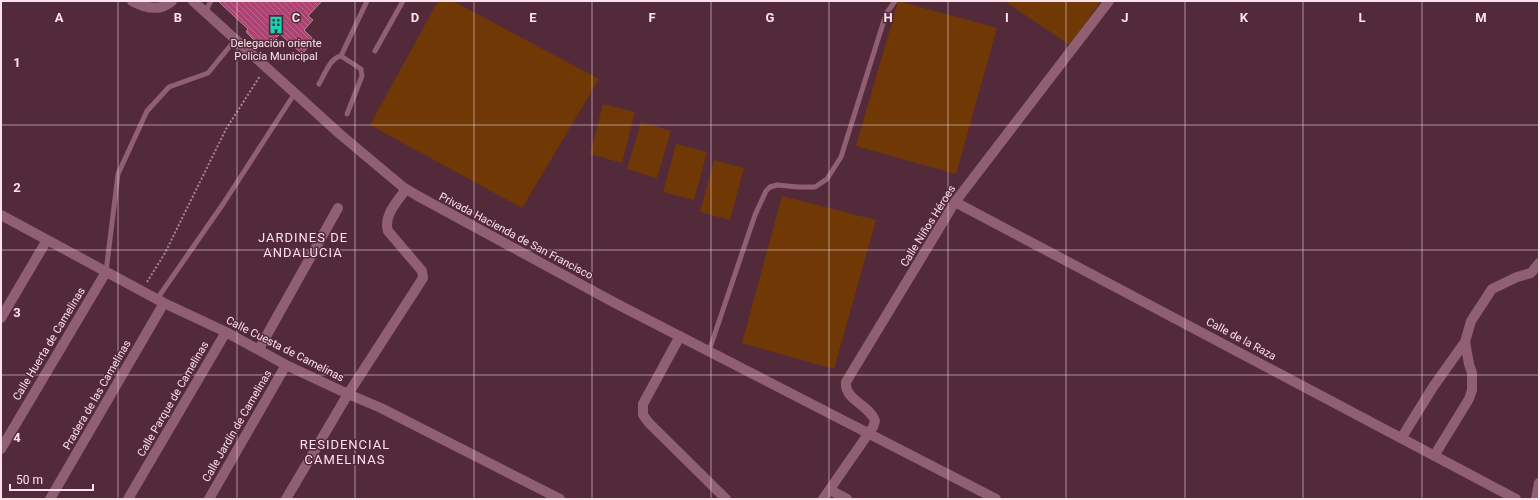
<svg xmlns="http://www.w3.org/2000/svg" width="1540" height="500" font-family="Roboto,sans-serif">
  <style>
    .grass { fill: #6f3805 }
    .building { fill: url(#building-back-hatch); stroke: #b78697 }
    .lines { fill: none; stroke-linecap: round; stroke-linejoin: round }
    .path { stroke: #a88692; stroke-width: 2; stroke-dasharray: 2 2; stroke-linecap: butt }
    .service { stroke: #905f72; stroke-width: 5 }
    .minor { stroke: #905f72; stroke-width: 10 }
    .grid { fill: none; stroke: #fee3ec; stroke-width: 1; stroke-opacity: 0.55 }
    .labels { text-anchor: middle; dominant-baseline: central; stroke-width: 3; stroke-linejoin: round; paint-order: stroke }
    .poi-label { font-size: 11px; fill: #fee3ec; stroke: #532a3a }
    .street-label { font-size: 11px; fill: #fee3ec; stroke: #532a3a }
    .quarter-label { font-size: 13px; letter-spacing: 1px; fill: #fee3ec; stroke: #532a3a }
    .grid-label { font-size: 13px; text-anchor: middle; font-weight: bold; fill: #fee3ec; stroke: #532a3a; stroke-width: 3; stroke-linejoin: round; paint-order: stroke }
  </style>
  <defs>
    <pattern id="building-back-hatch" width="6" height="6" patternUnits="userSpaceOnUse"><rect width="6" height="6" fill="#af4273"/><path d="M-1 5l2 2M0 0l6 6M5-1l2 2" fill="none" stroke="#bf668e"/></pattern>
  </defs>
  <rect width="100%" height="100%" fill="#532a3a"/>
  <path class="grass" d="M438 1H453L599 79 522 208 370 125Z
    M898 1 997 28 956 174 856 146Z
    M1004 1H1101L1070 45Z
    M603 104 635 112 622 163 590 154Z
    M641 122 671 131 657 178 627 169Z
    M676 144 707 152 694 200 663 192Z
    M714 160 744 168 730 220 700 212Z
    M782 196 876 220 834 369 742 343Z"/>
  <path class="building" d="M218 1H322L308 16 313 20 304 30 314 40 302 54 280 34 268 46 262 41 259 45 246 32 248 29Z"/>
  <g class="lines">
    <path class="path" d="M147 282 165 253 226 129 260 76"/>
    <path class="service" d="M205 12 211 1
      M375 51 403 1
      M341 56 367 1
      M319 84C325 74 330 58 341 56L361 69 362 76 347 114
      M106 272 118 174 147 111 169 87 208 73 235 40
      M157 299 223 204 295 93
      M709 351 755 215 766 191 770 187 777 185 798 187H815L827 179 841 157 886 14 895 1"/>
    <path class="minor" d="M132 1C145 8 160 12 172 1
      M193 1 341 135 403 187 416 195 617 304 996 499
      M955 202 1516 499
      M1 215 164 303 226 332 286 365 348 394 381 408 560 499
      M1 318 47 240
      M680 336 643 404V415L649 423 726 499
      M259 349 338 208
      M1402 437 1433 387 1465 342
      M1 449 106 272
      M1434 456 1469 399 1472 390V373L1469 364 1465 342 1471 321 1492 289 1517 277 1531 273 1539 263
      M830 490 847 499
      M50 499 164 303
      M128 499 226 332
      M209 499 286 365
      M286 499 348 394 423 278 422 271 388 231C383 215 398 201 406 189
      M823 499 873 427 875 421C870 405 844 400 846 382L955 202 1109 1
      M1536 499 1539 483"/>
  </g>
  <path class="grid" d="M118 1V499M237 1V499M355 1V499M474 1V499M592 1V499M711 1V499M829 1V499M948 1V499M1066 1V499M1185 1V499M1303 1V499M1422 1V499M1 125H1539M1 250H1539M1 375H1539"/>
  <defs>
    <g id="building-bare" transform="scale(1.38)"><path d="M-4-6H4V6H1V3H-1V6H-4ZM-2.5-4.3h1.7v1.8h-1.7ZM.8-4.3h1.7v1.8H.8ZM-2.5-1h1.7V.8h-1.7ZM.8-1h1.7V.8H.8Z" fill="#15d5b3" stroke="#532a3a" stroke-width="2.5" paint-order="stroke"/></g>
  </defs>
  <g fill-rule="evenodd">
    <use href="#building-bare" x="276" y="25"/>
  </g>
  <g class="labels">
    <g class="poi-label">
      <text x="276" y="43">Delegación oriente<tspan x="276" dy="13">Policía Municipal</tspan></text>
    </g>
    <g class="street-label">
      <text transform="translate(928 226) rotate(-58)">Calle Niños Héroes</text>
      <text transform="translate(516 236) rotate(28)">Privada Hacienda de San Francisco</text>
      <text transform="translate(1241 339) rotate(28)">Calle de la Raza</text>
      <text transform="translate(49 344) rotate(-59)">Calle Huerta de Camelinas</text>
      <text transform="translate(285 349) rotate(27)">Calle Cuesta de Camelinas</text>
      <text transform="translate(97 395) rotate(-60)">Pradera de las Camelinas</text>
      <text transform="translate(173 399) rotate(-60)">Calle Parque de Camelinas</text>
      <text transform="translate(237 426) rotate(-60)">Calle Jardín de Camelinas</text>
    </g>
    <g class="quarter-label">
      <text x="303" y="237">JARDINES DE<tspan x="303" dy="15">ANDALUCIA</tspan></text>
      <text x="345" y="444">RESIDENCIAL<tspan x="345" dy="15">CAMELINAS</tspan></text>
    </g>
  </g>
  <g class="grid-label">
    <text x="59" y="22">A</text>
    <text x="178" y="22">B</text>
    <text x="296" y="22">C</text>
    <text x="415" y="22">D</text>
    <text x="533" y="22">E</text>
    <text x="652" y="22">F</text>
    <text x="770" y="22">G</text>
    <text x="888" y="22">H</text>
    <text x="1007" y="22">I</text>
    <text x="1125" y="22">J</text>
    <text x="1244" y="22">K</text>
    <text x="1362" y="22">L</text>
    <text x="1481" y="22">M</text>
    <text x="17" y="67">1</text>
    <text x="17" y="192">2</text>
    <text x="17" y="317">3</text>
    <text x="17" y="442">4</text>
  </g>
  <rect width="1540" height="500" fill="none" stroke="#fee3ec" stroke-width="4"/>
  <path d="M10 484v6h83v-6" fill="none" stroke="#fee3ec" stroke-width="2"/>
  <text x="16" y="484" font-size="12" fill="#fee3ec" stroke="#532a3a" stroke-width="3" paint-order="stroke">50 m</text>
</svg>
